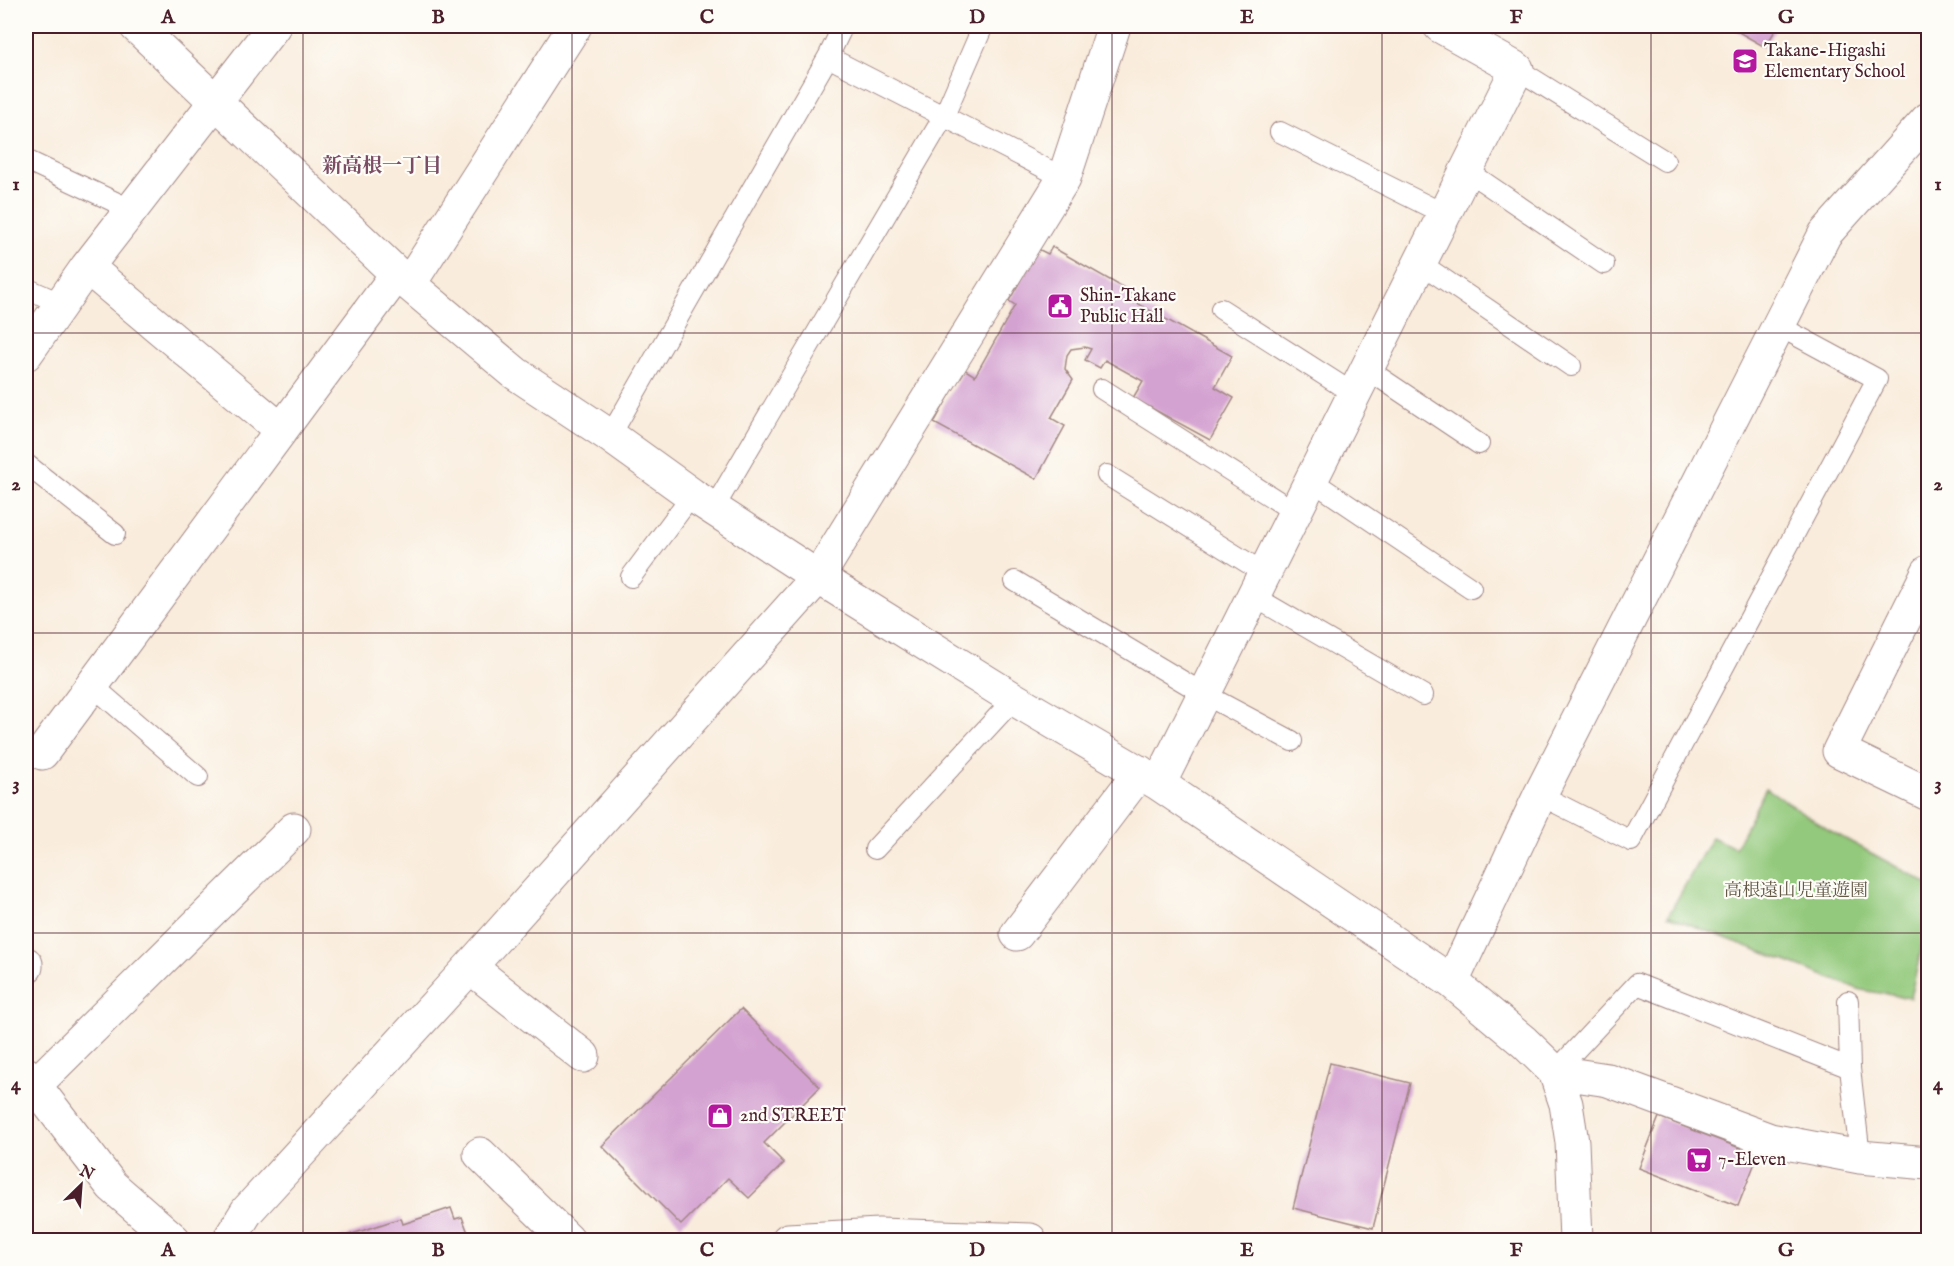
<svg xmlns="http://www.w3.org/2000/svg" width="1954" height="1266" font-family="'IM FELL English','Noto Serif JP',serif">
  <style>
    .green { fill: #93c97b; stroke: #6e7453; stroke-width: 1.5 }
    .building { fill: #d4a2d1 }
    .lines { fill: none; stroke-linecap: round; stroke-linejoin: round }
    .service-casing { stroke: #a28684; stroke-width: 22 }
    .minor-casing { stroke: #a28684; stroke-width: 35 }
    .tertiary-casing { stroke: #a28684; stroke-width: 35 }
    .service { stroke: #fff; stroke-width: 20 }
    .minor { stroke: #fff; stroke-width: 33 }
    .tertiary { stroke: #fff; stroke-width: 33 }
    .grid { fill: none; stroke: #4a1f2b; stroke-width: 1.5; stroke-opacity: 0.55 }
    .labels { text-anchor: middle; dominant-baseline: central; stroke-width: 4.5; stroke-linejoin: round; paint-order: stroke }
    .poi-label { font-size: 18px; fill: #4a1f2b; stroke: #fdfcf7; text-anchor: start }
    .park-label { font-size: 18px; fill: #645a47; stroke: #fdfcf7 }
    .neighbourhood-label { font-size: 20px; font-weight: bold; fill: #7a4d65; stroke: #fdfcf7 }
    .neatline { fill: none; stroke: #4a1f2b; stroke-width: 2 }
    .grid-label { font-size: 20px; text-anchor: middle; font-weight: bold; fill: #4a1f2b }
  </style>
  <rect width="100%" height="100%" fill="#fdfcf7"/>
  <filter id="ink" filterUnits="userSpaceOnUse"><feTurbulence type="fractalNoise" baseFrequency=".0167" numOctaves="2"/><feDisplacementMap in="SourceGraphic" scale="12" xChannelSelector="R" yChannelSelector="G"/><feConvolveMatrix kernelMatrix="1 2 1 2 8 2 1 2 1" color-interpolation-filters="sRGB"/></filter>
  <filter id="wash" filterUnits="userSpaceOnUse"><feTurbulence type="fractalNoise" baseFrequency=".008" numOctaves="4" result="noise"/><feDisplacementMap in="SourceGraphic" scale="24" xChannelSelector="R" yChannelSelector="G"/><feGaussianBlur stdDeviation="1.35" result="paint"/><feColorMatrix in="noise" values="0 0 0 0 0 0 0 0 0 0 0 0 0 0 0 0 0 1.4 0 .05"/><feComposite in="paint" operator="in"/></filter>
  <g filter="url(#wash)">
    <rect width="100%" height="100%" fill="#f9ecdc"/>
    <path class="green" d="M1766 788 1829 830 1928 884V922L1910 998 1861 990 1668 916 1712 837 1735 848Z"/>
    <g id="blocks">
      <path class="building" d="M1728 26H1778L1765 47Z
        M1052 247 1131 292 1128 298 1232 356 1215 387 1234 398 1210 440 1133 398 1143 381 1105 360 1100 368 1085 360 1091 349 1085 347 1071 349 1067 355 1065 369 1073 380 1051 418 1065 426 1036 479 934 423 964 369 975 376 1015 305 1009 301 1038 249 1048 254Z
        M741 1009 820 1087 764 1143 784 1163 749 1198 728 1178 681 1225 602 1146Z
        M1330 1063 1410 1083 1373 1228 1293 1208Z
        M1659 1117 1758 1155 1738 1206 1639 1168Z
        M1923 1194 1928 1195V1240H1925Z
        M451 1208 455 1219 462 1217 470 1238 463 1240H334L401 1218 403 1224Z"/>
    </g>
  </g>
  <g filter="url(#ink)">
    <use href="#blocks" fill-opacity="0" stroke="#a28684" stroke-width="1.5"/>
    <g class="lines">
      <g class="service-casing">
        <path id="service" d="M828 57 1064 178
          M1517 69 1665 161
          M1280 132 1444 214
          M26 160 132 210
          M1466 170 1604 264
          M1420 263 1571 366
          M26 288 62 304
          M1221 309 1354 394
          M1367 369 1479 444
          M1102 389 1295 512
          M610 436 828 57 843 26
          M26 464 115 534
          M1107 475 1264 573
          M1311 480 1471 588
          M714 508 944 116 983 26
          M631 577 692 495
          M1015 581 1204 694 1292 741
          M1253 596 1423 695
          M92 685 198 777
          M1540 795 1631 841 1877 379 1777 325
          M875 849 1014 699
          M1848 1001 1850 1068 1860 1157
          M1555 1072 1637 984 1850 1068"/>
      </g>
      <g class="minor-casing">
        <path id="minor" d="M136 26 397 274 515 373 610 436 692 495 818 577 1014 699 1159 784 1452 982 1524 1042 1555 1072 1566 1104 1572 1142 1576 1240
          M87 267 281 430
          M410 283 575 26
          M26 354 87 267 274 26
          M1928 572 1839 751 1928 794
          M42 753 397 274
          M1159 784 1517 69 1440 26
          M1017 934 1140 772
          M26 964V967
          M470 967 583 1056
          M1452 982 1540 795 1825 234 1928 119
          M1555 1072 1608 1080 1770 1140 1860 1157 1928 1163
          M26 1074 112 1186 174 1240
          M35 1085 294 829
          M480 1154 568 1240
          M229 1240 247 1211 470 967 818 577 1064 178 1114 26"/>
      </g>
      <g class="tertiary-casing">
        <path id="tertiary" d="M788 1240 879 1235 1030 1240"/>
      </g>
      <use href="#service" class="service"/>
      <use href="#minor" class="minor"/>
      <use href="#tertiary" class="tertiary"/>
    </g>
  </g>
  <path class="grid" d="M303 26V1240M572 26V1240M842 26V1240M1112 26V1240M1382 26V1240M1651 26V1240M26 333H1928M26 633H1928M26 933H1928"/>
  <defs>
    <g id="school-square" transform="scale(1.35)"><rect x="-9" y="-9" width="18" height="18" rx="4" fill="#b5179e" stroke="#fdfcf7"/><path d="M0-5L7-2L0 1L-7-2ZM-4 1L0 2.5L4 1V4Q0 6-4 4Z" fill="#fff"/></g>
    <g id="civic-square" transform="scale(1.35)"><rect x="-9" y="-9" width="18" height="18" rx="4" fill="#b5179e" stroke="#fdfcf7"/><path d="M-.6-6.5H3V-4.5H.6V-3L4-1V1h2V6H-6V1h2V-1L-.6-3ZM-1.2 2.5V6h2.4V2.5Z" fill="#fff"/></g>
    <g id="shop-square" transform="scale(1.35)"><rect x="-9" y="-9" width="18" height="18" rx="4" fill="#b5179e" stroke="#fdfcf7"/><path d="M-5-2.5h2.3a2.7 3.5 0 0 1 5.4 0H5L5.5 6h-11ZM-1.5-2.5h3a1.5 2.3 0 0 0-3 0Z" fill="#fff"/></g>
    <g id="supermarket-square" transform="scale(1.35)"><rect x="-9" y="-9" width="18" height="18" rx="4" fill="#b5179e" stroke="#fdfcf7"/><path d="M-6-5.5h2.5l.6 2H6L4.5 2H-2.5L-4.4-4H-6ZM-1.5 3.2a1.3 1.3 0 1 0 .1 0ZM3 3.2a1.3 1.3 0 1 0 .1 0Z" fill="#fff"/></g>
  </defs>
  <g fill-rule="evenodd">
    <use href="#school-square" x="1745" y="61"/>
    <use href="#civic-square" x="1060" y="306"/>
    <use href="#shop-square" x="720" y="1116"/>
    <use href="#supermarket-square" x="1699" y="1160"/>
  </g>
  <g class="labels">
    <g class="poi-label">
      <text x="1764" y="51">Takane-Higashi<tspan x="1764" dy="21">Elementary School</tspan></text>
      <text x="1080" y="296">Shin-Takane<tspan x="1080" dy="21">Public Hall</tspan></text>
      <text x="740" y="1116">2nd STREET</text>
      <text x="1718" y="1160">7-Eleven</text>
    </g>
    <g class="park-label">
      <text x="1796" y="891">高根遠山児童遊園</text>
    </g>
    <g class="neighbourhood-label">
      <text x="382" y="166">新高根一丁目</text>
    </g>
  </g>
  <rect width="1954" height="1266" fill="none" stroke="#fdfcf7" stroke-width="66"/>
  <g transform="translate(81 1185) rotate(25)" stroke="#fdfcf7" stroke-width="4.5" paint-order="stroke">
  <path d="M0-4.5L10 22L0 15L-10 22Z" fill="#4a1f2b"/>
  <text y="-9" font-size="16" font-weight="bold" text-anchor="middle" fill="#4a1f2b">N</text>
  </g>
  <rect x="33" y="33" width="1888" height="1200" class="neatline"/>
  <g class="grid-label">
    <text x="168" y="23">A</text>
    <text x="438" y="23">B</text>
    <text x="707" y="23">C</text>
    <text x="977" y="23">D</text>
    <text x="1247" y="23">E</text>
    <text x="1516" y="23">F</text>
    <text x="1786" y="23">G</text>
    <text x="16" y="190">1</text>
    <text x="1938" y="190">1</text>
    <text x="16" y="490">2</text>
    <text x="1938" y="490">2</text>
    <text x="16" y="790">3</text>
    <text x="1938" y="790">3</text>
    <text x="16" y="1090">4</text>
    <text x="1938" y="1090">4</text>
    <text x="168" y="1256">A</text>
    <text x="438" y="1256">B</text>
    <text x="707" y="1256">C</text>
    <text x="977" y="1256">D</text>
    <text x="1247" y="1256">E</text>
    <text x="1516" y="1256">F</text>
    <text x="1786" y="1256">G</text>
  </g>
</svg>
